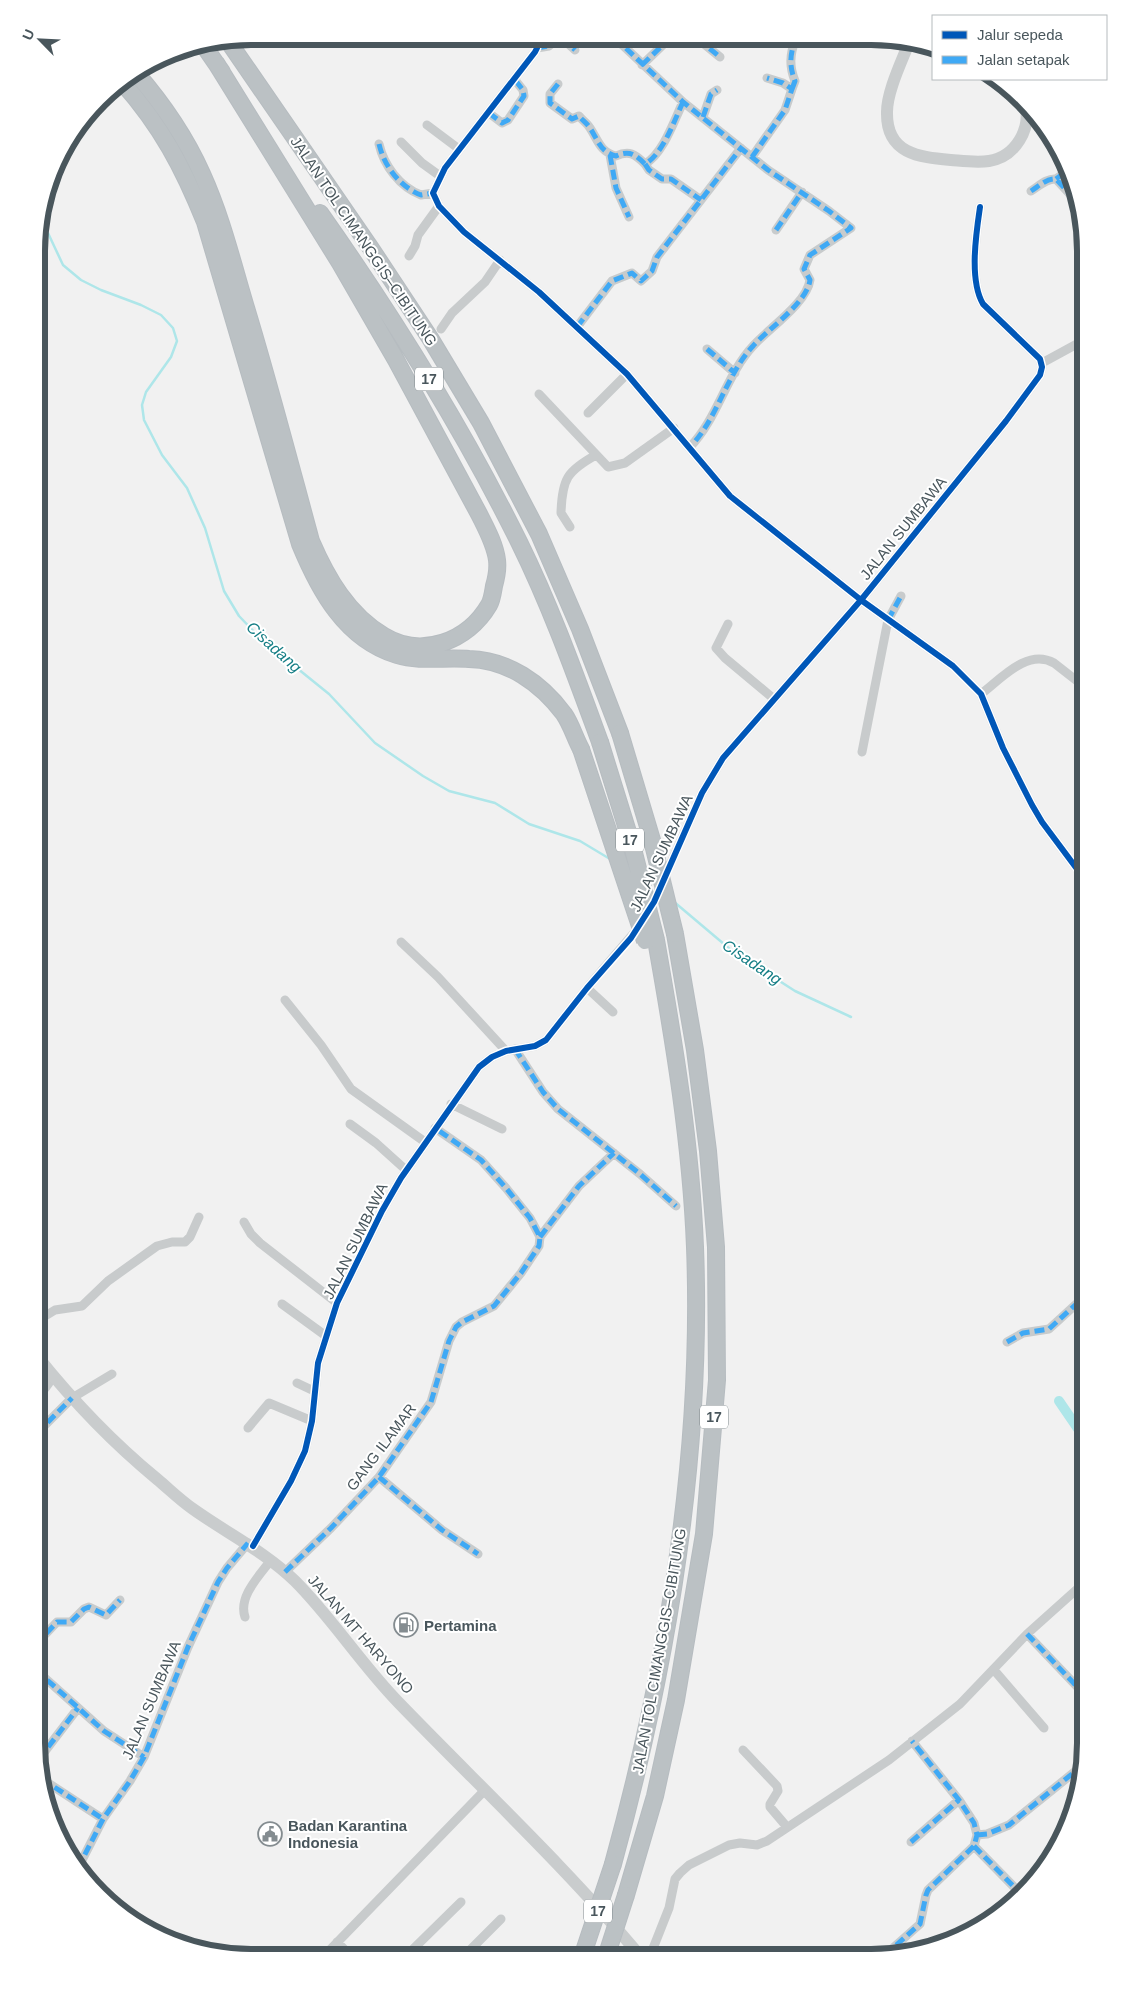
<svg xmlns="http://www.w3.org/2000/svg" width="1122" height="1994" font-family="Arial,sans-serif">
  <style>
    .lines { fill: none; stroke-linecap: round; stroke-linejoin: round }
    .stream { stroke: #aee6e9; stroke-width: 2.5 }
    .canal { stroke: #aee6e9; stroke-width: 10 }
    .highway-casing { stroke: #b6bcc0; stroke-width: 18 }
    .street { stroke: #c8cbcc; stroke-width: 9 }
    .secondary { stroke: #c9cccd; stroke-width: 12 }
    .highway { stroke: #bbc1c4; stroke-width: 16 }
    .highway-bridge-casing { stroke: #b6bcc0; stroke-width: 18; stroke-linecap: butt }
    .highway-bridge { stroke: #bbc1c4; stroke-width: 16 }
    .quiet { stroke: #3fa9f5; stroke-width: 5; stroke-dasharray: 10 5; stroke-linecap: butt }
    .cycleway-casing { stroke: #fff; stroke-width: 9 }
    .cycleway { stroke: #0057b8; stroke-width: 6 }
    .labels { text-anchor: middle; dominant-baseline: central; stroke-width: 4; stroke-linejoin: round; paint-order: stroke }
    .shield { fill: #fff; stroke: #80898d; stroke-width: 1 }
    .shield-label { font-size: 14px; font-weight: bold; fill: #49565c }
    .street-label { font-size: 15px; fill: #49565c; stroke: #fff }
    .poi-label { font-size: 15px; font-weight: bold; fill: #49565c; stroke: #fff; text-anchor: start }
    .water-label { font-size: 16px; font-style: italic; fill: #157e85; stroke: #fff }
    .rim { fill: none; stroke: #49565c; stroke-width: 6 }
  </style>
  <rect width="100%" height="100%" fill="#f1f1f1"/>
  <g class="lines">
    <path class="stream" d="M40 216 63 265 81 280 101 290 141 305 161 315 173 328 177 341 171 357 146 392 142 405 144 420 162 455 187 488 205 528 224 591 239 616 261 639 329 694 375 743 423 776 449 791 495 803 529 824 580 841 610 859
      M673 901 731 950 795 991 851 1017"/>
    <path class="canal" d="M1059 1401 1085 1439"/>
    <g class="highway-casing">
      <path id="highway" d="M228 41 370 247 430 338 481 423 539 534 580 629 620 733
        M204 46 222 72
        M136 73C162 103 186 138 202 174 222 218 233 265 247 311 270 387 290 464 311 541 327 578 348 615 384 636 422 659 468 641 489 605 492 600 493 592 494 586 496 579 498 568 497 560 495 544 486 528 479 514L396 360 340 263 216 63
        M122 82C161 126 183 167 205 222L300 544C319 590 345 639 397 655 420 662 445 657 469 659 508 660 541 683 564 714 571 724 575 738 581 749
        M320 213C394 318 462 427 519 542 551 607 575 674 600 742
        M613 1864C668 1664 703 1455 695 1247 691 1144 674 1042 656 940
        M626 1895 655 1796 676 1700 704 1534 717 1380 716 1247 708 1151 695 1050 675 934"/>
    </g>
    <path class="street" d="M532 38 537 48 535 52 445 168 433 193 439 206 464 232 539 292 627 374 730 496 861 600 953 666 981 694 1003 748 1032 805 1042 822 1086 881
      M562 38 575 50
      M615 38 683 102 768 170 829 211 851 228 810 255 804 269 810 280C807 303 768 329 753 346 726 375 718 418 690 447
      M698 39 720 57
      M537 48 549 46 558 38
      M642 65 669 39
      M558 84 550 94V103L572 119 579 116C582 120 587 123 590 128 598 140 600 152 616 156 629 150 635 154 645 164 663 154 674 121 683 102
      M792 89 795 81C789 66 790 55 795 40
      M489 113 502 123 508 120 524 96 523 90 515 80
      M703 117 711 94 717 90
      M427 125 459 149
      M401 142 422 163 440 176
      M379 144C384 166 400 187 421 195L433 193
      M610 155 616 188 629 217
      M752 157 785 110 792 89 783 83 767 78
      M645 164 649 170 662 179H671L701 200
      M1056 179 1068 170
      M1031 191C1039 186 1047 178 1056 179L1078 203
      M776 230 802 192
      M409 256 415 246 418 235 439 206
      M577 327 612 281 632 273 641 281 652 271 657 257 741 148
      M441 329 452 313 485 282 500 260
      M707 349 735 373
      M1042 363 1086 339
      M539 394 608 467 625 463 674 428
      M588 413 627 374
      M570 527 561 513C562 479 567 471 596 455
      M728 624 716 648 725 658 774 699
      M981 694C1001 679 1027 648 1054 663L1086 688
      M862 752 888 620 901 596
      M650 910 702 793 723 758 861 600 1006 421 1040 375 1042 367 1040 359 983 304C969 280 976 234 980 207
      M401 942 438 977 506 1051
      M587 988 613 1012
      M285 1000 321 1045 351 1089 425 1142
      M515 1049 543 1092 558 1109 640 1174 676 1206
      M451 1104 502 1129
      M350 1124 376 1143 406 1170
      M244 1222 251 1234 260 1243 337 1303
      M540 1237 579 1186 614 1153
      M37 1275 38 1274
      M282 1304 326 1336
      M37 1321 55 1310 82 1306 108 1281 157 1246 172 1242H185L190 1237 199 1217
      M1007 1342 1023 1333 1049 1329 1085 1296
      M297 1383 314 1391
      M37 1399 49 1383 52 1375
      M248 1428 269 1403 312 1421
      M37 1433 72 1398 112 1374
      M379 1477 442 1530 478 1554
      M1085 1519 1082 1510 1085 1504
      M253 1546 291 1481 305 1451 312 1421 318 1363 337 1303 382 1211 401 1178 479 1067 492 1057 506 1051 535 1046 546 1040 587 988 640 926
      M285 1572 331 1528 379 1477 431 1402 449 1341 456 1327 462 1322 494 1306 521 1273 539 1246 540 1237 530 1218 506 1188 481 1160 435 1128
      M245 1617C238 1597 259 1576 271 1560
      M1027 1634 1085 1695
      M36 1644 57 1622H71L84 1609 89 1607 106 1615 120 1600
      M36 1670 104 1731 144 1757
      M994 1670 1044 1728
      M743 1750 777 1786 778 1791 770 1804V1807L787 1827
      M39 1759 78 1708
      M42 1779 103 1819
      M977 1835 987 1834 1009 1825 1083 1765
      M911 1842 959 1800
      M974 1846 1021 1894
      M78 1868 103 1819 130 1781 144 1757 188 1647 218 1582 227 1568 248 1543
      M337 1942 351 1956
      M885 1955 920 1924 926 1895 928 1890 974 1846 977 1835 974 1823 959 1800 912 1741
      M324 1956 485 1790
      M406 1956 461 1902
      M463 1957 501 1919
      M645 1957 652 1951 669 1908 675 1879 680 1873 689 1865 729 1845 740 1843 757 1845 767 1841 889 1760 960 1704 1027 1634 1085 1582"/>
    <path class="secondary" d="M910 40C902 61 887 91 887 112 886 154 919 157 951 160 963 161 977 163 989 161 1015 157 1032 129 1025 104
      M37 1356C73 1401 112 1442 157 1479 169 1489 180 1500 193 1509 228 1534 264 1551 295 1581 332 1618 361 1664 398 1702 479 1786 566 1867 641 1957"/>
    <use href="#highway" class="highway"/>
    <g class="highway-bridge-casing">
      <path id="highway-bridge" d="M620 733 652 840 675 934
        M600 742 632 845 656 940
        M581 749 645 941
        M582 1957 613 1864
        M606 1957 626 1895"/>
    </g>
    <use href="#highway-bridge" class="highway-bridge"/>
    <path class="quiet" d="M562 38 575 50
      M615 38 683 102 768 170 829 211 851 228 810 255 804 269 810 280C807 303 768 329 753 346 726 375 718 418 690 447
      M698 39 720 57
      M537 48 549 46 558 38
      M642 65 669 39
      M558 84 550 94V103L572 119 579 116C582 120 587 123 590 128 598 140 600 152 616 156 629 150 635 154 645 164 663 154 674 121 683 102
      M792 89 795 81C789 66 790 55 795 40
      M489 113 502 123 508 120 524 96 523 90 515 80
      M703 117 711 94 717 90
      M379 144C384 166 400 187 421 195L433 193
      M610 155 616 188 629 217
      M752 157 785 110 792 89 783 83 767 78
      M645 164 649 170 662 179H671L701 200
      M1056 179 1068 170
      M1031 191C1039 186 1047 178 1056 179L1078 203
      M776 230 802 192
      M577 327 612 281 632 273 641 281 652 271 657 257 741 148
      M707 349 735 373
      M888 620 901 596
      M515 1049 543 1092 558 1109 640 1174 676 1206
      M540 1237 579 1186 614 1153
      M1007 1342 1023 1333 1049 1329 1085 1296
      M37 1433 72 1398
      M379 1477 442 1530 478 1554
      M285 1572 331 1528 379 1477 431 1402 449 1341 456 1327 462 1322 494 1306 521 1273 539 1246 540 1237 530 1218 506 1188 481 1160 435 1128
      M1027 1634 1085 1695
      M36 1644 57 1622H71L84 1609 89 1607 106 1615 120 1600
      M36 1670 104 1731 144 1757
      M39 1759 78 1708
      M42 1779 103 1819
      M977 1835 987 1834 1009 1825 1083 1765
      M911 1842 959 1800
      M974 1846 1021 1894
      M78 1868 103 1819 130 1781 144 1757 188 1647 218 1582 227 1568 248 1543
      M885 1955 920 1924 926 1895 928 1890 974 1846 977 1835 974 1823 959 1800 912 1741"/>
    <g class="cycleway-casing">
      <path id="cycleway" d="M532 38 537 48 535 52 445 168 433 193 439 206 464 232 539 292 627 374 730 496 861 600 953 666 981 694 1003 748 1032 805 1042 822 1086 881
        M253 1546 291 1481 305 1451 312 1421 318 1363 337 1303 382 1211 401 1178 479 1067 492 1057 506 1051 535 1046 546 1040 587 988 631 938 654 902 702 793 723 758 861 600 1006 421 1040 375 1042 367 1040 359 983 304C969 280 976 234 980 207"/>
    </g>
    <use href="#cycleway" class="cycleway"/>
  </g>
  <defs>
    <g id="fuel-ring" transform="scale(1.25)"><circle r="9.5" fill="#fff" stroke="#848c90" stroke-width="1.5"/><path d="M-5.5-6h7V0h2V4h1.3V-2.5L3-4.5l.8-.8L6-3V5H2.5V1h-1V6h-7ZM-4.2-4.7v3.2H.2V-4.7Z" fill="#848c90"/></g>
    <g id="civic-ring" transform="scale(1.25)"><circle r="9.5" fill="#fff" stroke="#848c90" stroke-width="1.5"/><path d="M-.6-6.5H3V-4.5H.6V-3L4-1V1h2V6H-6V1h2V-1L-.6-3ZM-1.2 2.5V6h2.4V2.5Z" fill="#848c90"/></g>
  </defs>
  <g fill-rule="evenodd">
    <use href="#fuel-ring" x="406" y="1625"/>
    <use href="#civic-ring" x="270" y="1834"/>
  </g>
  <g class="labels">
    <g class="shield">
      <rect x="415" y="367.5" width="28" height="23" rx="4"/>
      <rect x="616" y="828.5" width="28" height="23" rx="4"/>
      <rect x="700" y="1405.5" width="28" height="23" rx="4"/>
      <rect x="584" y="1899.5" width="28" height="23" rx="4"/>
    </g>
    <g class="shield-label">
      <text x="429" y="379">17</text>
      <text x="630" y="840">17</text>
      <text x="714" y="1417">17</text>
      <text x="598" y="1911">17</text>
    </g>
    <g class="street-label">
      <text transform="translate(364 241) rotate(56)">JALAN TOL CIMANGGIS–CIBITUNG</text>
      <text transform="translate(903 528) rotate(-51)">JALAN SUMBAWA</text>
      <text transform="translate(661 853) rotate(-65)">JALAN SUMBAWA</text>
      <text transform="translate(355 1241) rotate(-64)">JALAN SUMBAWA</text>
      <text transform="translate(381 1447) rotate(-53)">GANG ILAMAR</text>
      <text transform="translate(361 1634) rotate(49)">JALAN MT HARYONO</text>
      <text transform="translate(659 1651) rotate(-80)">JALAN TOL CIMANGGIS–CIBITUNG</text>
      <text transform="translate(151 1700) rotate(-67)">JALAN SUMBAWA</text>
    </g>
    <g class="poi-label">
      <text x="424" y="1625">Pertamina</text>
      <text x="288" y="1825">Badan Karantina<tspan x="288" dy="17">Indonesia</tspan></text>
    </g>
    <g class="water-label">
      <text transform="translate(274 647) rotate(42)">Cisadang</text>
      <text transform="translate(752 962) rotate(34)">Cisadang</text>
    </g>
  </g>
  <path d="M0 0H1122V1994H0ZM251 45H871A206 206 0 0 1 1077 251V1743A206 206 0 0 1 871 1949H251A206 206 0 0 1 45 1743V251A206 206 0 0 1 251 45Z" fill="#fff" fill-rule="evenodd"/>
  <path class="rim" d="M251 45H871A206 206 0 0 1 1077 251V1743A206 206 0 0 1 871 1949H251A206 206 0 0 1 45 1743V251A206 206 0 0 1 251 45Z"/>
  <rect x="932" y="15" width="175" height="65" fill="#ffffff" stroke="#b6bbbe"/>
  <rect x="942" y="31" width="25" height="8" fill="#0057b8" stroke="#b6bbbe"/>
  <text x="977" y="40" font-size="15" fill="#49565c">Jalur sepeda</text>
  <rect x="942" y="56" width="25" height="8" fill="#3fa9f5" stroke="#b6bbbe"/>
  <text x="977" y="65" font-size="15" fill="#49565c">Jalan setapak</text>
  <g transform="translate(40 40) rotate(294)" stroke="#ffffff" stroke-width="4" paint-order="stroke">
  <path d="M0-4L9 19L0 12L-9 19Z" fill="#49565c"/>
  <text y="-8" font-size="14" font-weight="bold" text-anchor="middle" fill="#49565c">U</text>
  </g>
</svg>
